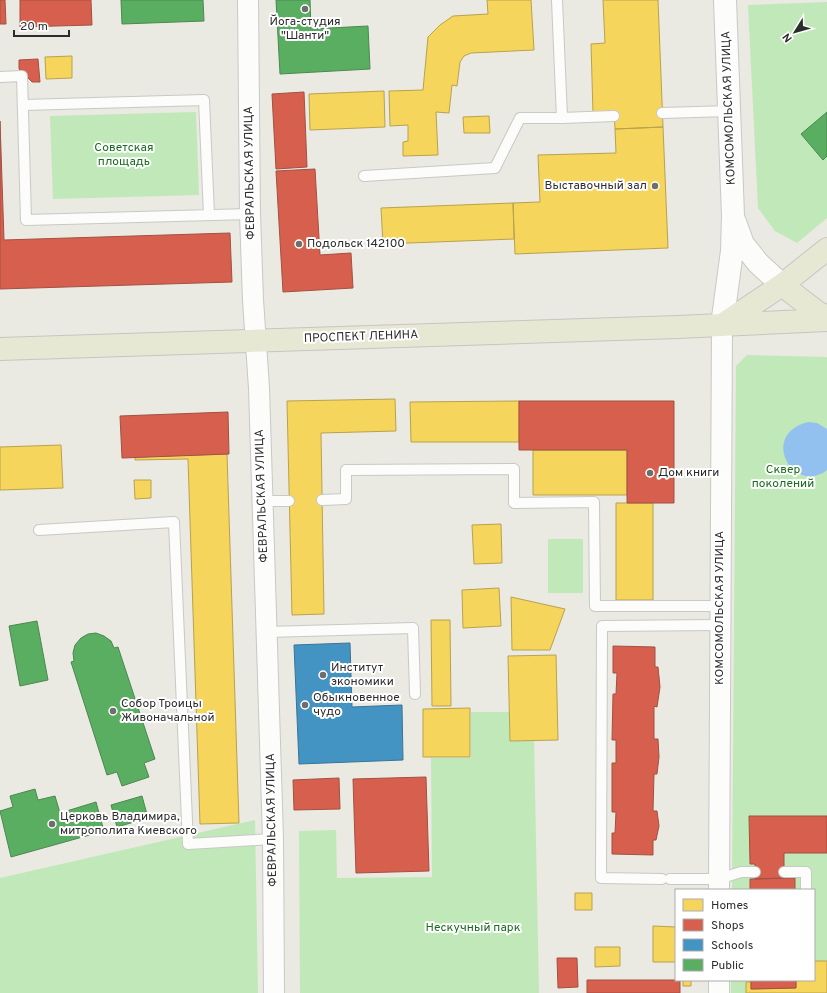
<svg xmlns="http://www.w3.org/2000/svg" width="827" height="993" font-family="Overpass,sans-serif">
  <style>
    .green { fill: #c1e8b9 }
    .water { fill: #92c0ef }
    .homes { fill: #f6d55c; stroke: #b9a24e }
    .shops { fill: #d6604d; stroke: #a35043 }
    .schools { fill: #4393c3; stroke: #3c7496 }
    .public { fill: #5aae61; stroke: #4c8751 }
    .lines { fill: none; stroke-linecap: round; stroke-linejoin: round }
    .service-casing { stroke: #c8c8c7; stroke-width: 12 }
    .minor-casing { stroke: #c8c8c7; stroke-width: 22 }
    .secondary-casing { stroke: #c8c8c7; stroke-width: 24 }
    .primary-casing { stroke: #c6c5c2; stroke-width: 24 }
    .service { stroke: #fcfcfb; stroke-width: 10 }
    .minor { stroke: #fcfcfb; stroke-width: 20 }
    .secondary { stroke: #fcfcfb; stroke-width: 22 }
    .primary { stroke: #e7e8d4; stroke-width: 22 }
    .poi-dot { fill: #6e6e6c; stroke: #fff; stroke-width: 1.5 }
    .labels { text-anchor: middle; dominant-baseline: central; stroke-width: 4; stroke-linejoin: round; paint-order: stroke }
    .poi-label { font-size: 12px; fill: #2c2c2c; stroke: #fff; text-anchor: start }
    .street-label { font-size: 12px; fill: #2c2c2c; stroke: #fff }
    .park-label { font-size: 12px; fill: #176d1b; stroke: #fff }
  </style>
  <rect width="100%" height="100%" fill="#eae9e2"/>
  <path class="green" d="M827 2V218L797 243 775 231 758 208 748 5Z
    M196 112 199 195 53 199 50 116Z
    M747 355 827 357V993H731V980H814V890H732L736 366Z
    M548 539H583V593H548Z
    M471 712H509L534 740 539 993H300L299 831 336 830 337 878 432 877 431 758H471Z
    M255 820 258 993H0V878Z"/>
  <path class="water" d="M808 422 817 423 827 429V470C794 496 758 435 808 422Z"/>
  <path class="homes" d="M487 0H531L534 50 471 53 464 56 460 62 457 86 452 85 449 113 436 112 438 155 403 156V142L408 141V125L390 126 389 91 423 90 428 37 440 25 453 16 488 14Z
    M603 0H658L663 127 615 129 614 112 593 113 591 44 605 43Z
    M72 56V78L46 79 45 57Z
    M384 91 385 127 310 130 309 94Z
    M489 116 490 133H464L463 117Z
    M663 127 668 248 515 254 513 203 540 202 538 155 616 153 615 129Z
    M513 203 514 239 383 244 381 208Z
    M395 399 396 431 321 433 324 614 292 615 287 401Z
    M519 401V442H411L410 402Z
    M61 445 63 488 0 490V447Z
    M533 450H627V495H533Z
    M227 454 239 823 200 824 188 459 135 460V457Z
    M134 480H151V498L135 499Z
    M616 503H653V600H616Z
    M501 524 502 563 474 564 472 525Z
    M499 588 501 626 463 628 462 590Z
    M511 597 565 609 550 650H512Z
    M431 620H450L451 706H432Z
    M556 655 558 740 510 741 508 656Z
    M470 708V757H423V709Z
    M575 893H592V910H575Z
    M653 926 676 927V962H653Z
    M595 947H620V966L595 967Z
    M814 961H827V993H746V982H751V989L796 988V980H814Z
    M683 980H691V986H683Z"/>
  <path class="shops" d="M0 0H5L6 24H0Z
    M20 0H91L92 25 20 27Z
    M38 59 40 82H32L19 69V60Z
    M304 92 307 167 276 169 272 94Z
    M0 121 4 240 230 233 232 282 0 289Z
    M315 169 320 255 351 253 353 288 283 292 276 171Z
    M519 401H674V503H627V450H519Z
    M228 412 229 454 122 458 120 416Z
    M613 646 655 647V667H658L660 687 657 707 654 706V739H658L659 757 657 774H654L653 811H657L659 826 656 840H653V855L612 854V833H615L616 812H612V763H616V740H612L613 694H616L617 673H613Z
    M426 777 429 871 356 873 353 779Z
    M339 778 340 809 294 810 293 780Z
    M749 816H827V853H784V878L755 879V864H750Z
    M795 878V890H750V879Z
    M557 958H577L578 987 558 988Z
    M587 980H680V993H587Z
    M751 980H796V988L751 989Z"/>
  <path class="schools" d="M350 643 352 707 402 705 403 760 299 764 294 645Z"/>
  <path class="public" d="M121 0H203L204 21 122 24Z
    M276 0H310L311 29 368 26 370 69 280 74Z
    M827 112V156L823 160 801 134Z
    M37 621 48 680 20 686 9 626Z
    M96 633 104 636 111 641 114 648 118 647 155 759 144 763 149 777 122 786 117 772 107 775 71 662 74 661 73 653 75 645 81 638 88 634Z
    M35 789 38 800 55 796 60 813 96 802 104 831 11 857 0 811 13 807 10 796Z
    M142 796 148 818 117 827 111 805Z"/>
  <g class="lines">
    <g class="service-casing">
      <path id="service" d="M557 0 562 118 614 116
        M0 77 22 76 26 220 250 214
        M23 105 204 100 209 215
        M662 113 730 111
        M364 176 495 168 520 118H562
        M322 500 346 499V470L514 469V503L594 502 595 606H721
        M263 501H289
        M39 530 174 522 188 844 273 839
        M267 632 413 628 415 694
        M784 872H806V890
        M662 879 601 878 602 626 720 625
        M670 879H719L741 872H755"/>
    </g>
    <g class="minor-casing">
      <path id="minor" d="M248 0 250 214 253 300 259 388 273 839 274 993
        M719 890 722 325
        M719 993V980"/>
    </g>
    <g class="secondary-casing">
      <path id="secondary" d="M735 222 743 244 758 263 782 285
        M722 325 732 251 733 216 725 0"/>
    </g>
    <g class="primary-casing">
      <path id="primary" d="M782 285 817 312 827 317
        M722 325 782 285 827 249
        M0 349 678 327 827 320"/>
    </g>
    <use href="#service" class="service"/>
    <use href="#minor" class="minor"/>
    <use href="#secondary" class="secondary"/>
    <use href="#primary" class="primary"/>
  </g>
  <g class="poi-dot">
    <circle cx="305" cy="9" r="4"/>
    <circle cx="655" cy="186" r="4"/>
    <circle cx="299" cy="244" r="4"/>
    <circle cx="650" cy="473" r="4"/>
    <circle cx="323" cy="675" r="4"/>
    <circle cx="305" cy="705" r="4"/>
    <circle cx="113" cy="711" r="4"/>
    <circle cx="52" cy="824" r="4"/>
  </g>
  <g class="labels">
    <g class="poi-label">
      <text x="305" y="22" text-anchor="middle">Йога-студия<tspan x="305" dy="14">"Шанти"</tspan></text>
      <text x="647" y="186" text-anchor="end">Выставочный зал</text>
      <text x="307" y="244">Подольск 142100</text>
      <text x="658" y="473">Дом книги</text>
      <text x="331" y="668">Институт<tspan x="331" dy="14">экономики</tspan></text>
      <text x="313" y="698">Обыкновенное<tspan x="313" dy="14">чудо</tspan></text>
      <text x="121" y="704">Собор Троицы<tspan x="121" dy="14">Живоначальной</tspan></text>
      <text x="60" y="817">Церковь Владимира,<tspan x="60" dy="14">митрополита Киевского</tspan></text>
    </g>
    <g class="street-label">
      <text transform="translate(729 108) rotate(-92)">КОМСОМОЛЬСКАЯ УЛИЦА</text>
      <text transform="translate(250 173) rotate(-91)">ФЕВРАЛЬСКАЯ УЛИЦА</text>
      <text transform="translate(361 337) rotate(-2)">ПРОСПЕКТ ЛЕНИНА</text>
      <text transform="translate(262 496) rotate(-92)">ФЕВРАЛЬСКАЯ УЛИЦА</text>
      <text transform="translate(720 608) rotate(-90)">КОМСОМОЛЬСКАЯ УЛИЦА</text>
      <text transform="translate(272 820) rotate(-91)">ФЕВРАЛЬСКАЯ УЛИЦА</text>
    </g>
    <g class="park-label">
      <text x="124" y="148">Советская<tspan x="124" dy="14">площадь</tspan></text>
      <text x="783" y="470">Сквер<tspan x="783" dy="14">поколений</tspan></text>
      <text x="473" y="928">Нескучный парк</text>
    </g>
  </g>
  <rect x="675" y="889" width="140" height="92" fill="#ffffff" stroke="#ababab"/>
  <rect x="683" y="899" width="20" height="12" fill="#f6d55c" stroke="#ababab"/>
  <text x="711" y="909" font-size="12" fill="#2c2c2c">Homes</text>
  <rect x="683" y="919" width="20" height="12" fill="#d6604d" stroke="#ababab"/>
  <text x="711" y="929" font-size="12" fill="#2c2c2c">Shops</text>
  <rect x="683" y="939" width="20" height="12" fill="#4393c3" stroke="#ababab"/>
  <text x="711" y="949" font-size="12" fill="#2c2c2c">Schools</text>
  <rect x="683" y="959" width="20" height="12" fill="#5aae61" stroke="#ababab"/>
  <text x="711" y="969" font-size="12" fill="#2c2c2c">Public</text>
  <g transform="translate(795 32) rotate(233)" stroke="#ffffff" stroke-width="3" paint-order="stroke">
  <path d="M0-3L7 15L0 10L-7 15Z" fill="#2c2c2c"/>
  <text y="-6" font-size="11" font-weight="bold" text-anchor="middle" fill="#2c2c2c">N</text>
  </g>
  <path d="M14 30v6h55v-6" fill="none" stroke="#2c2c2c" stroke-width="2"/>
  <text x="20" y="30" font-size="12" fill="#2c2c2c" stroke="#ffffff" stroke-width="3" paint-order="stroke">20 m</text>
</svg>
